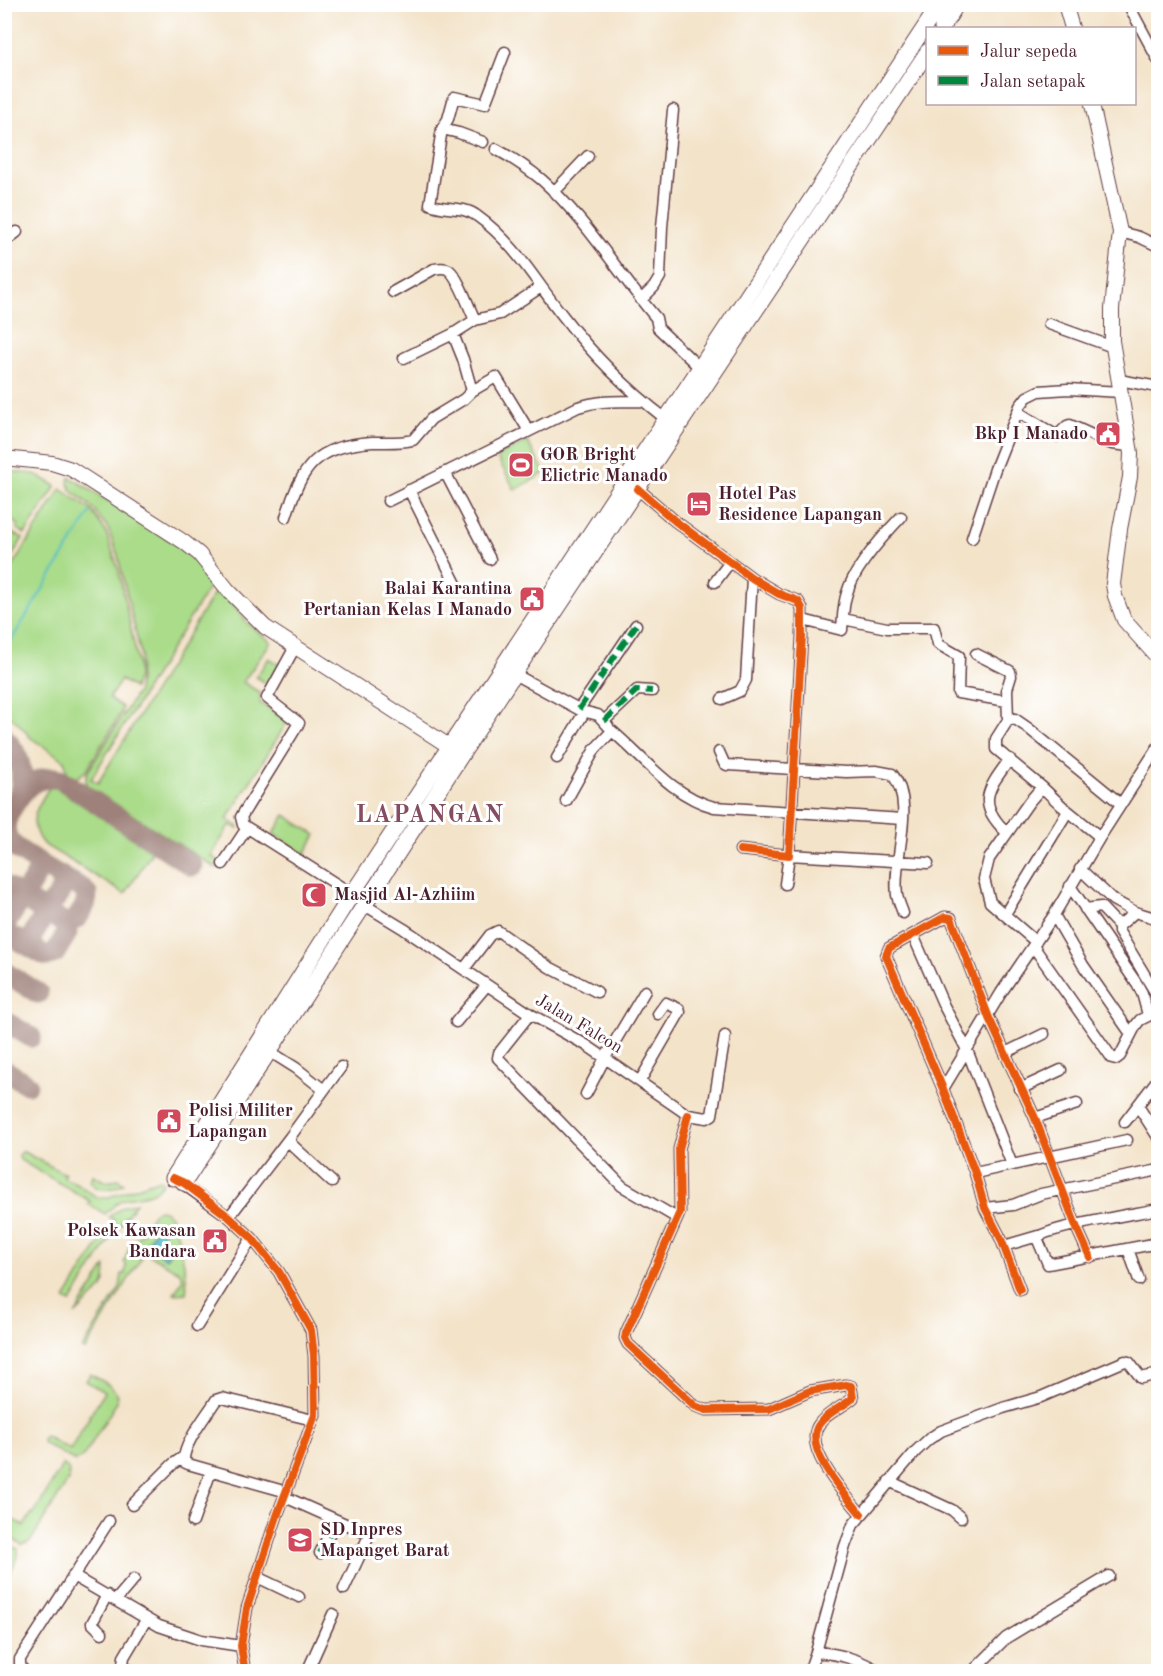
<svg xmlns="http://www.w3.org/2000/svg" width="1163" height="1676" font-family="'Old Standard TT',serif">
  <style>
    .green { fill: #aadc8a; stroke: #7a7e5a; stroke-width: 1.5 }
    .water { fill: #50bdc9; stroke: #4d6e7a; stroke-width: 1.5 }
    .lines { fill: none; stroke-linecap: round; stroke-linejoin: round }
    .stream { stroke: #50bdc9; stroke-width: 2 }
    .taxiway { stroke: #9e817a; stroke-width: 21 }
    .minor-casing { stroke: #633c43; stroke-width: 13 }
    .major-casing { stroke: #633c43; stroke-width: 16 }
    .highway-casing { stroke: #633c43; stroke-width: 17 }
    .minor { stroke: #fff; stroke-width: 10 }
    .major { stroke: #fff; stroke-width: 14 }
    .highway { stroke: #fff; stroke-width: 15 }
    .quiet { stroke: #00873e; stroke-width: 6; stroke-dasharray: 12 6; stroke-linecap: butt }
    .cycleway-casing { stroke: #fff; stroke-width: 11 }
    .cycleway { stroke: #e8590c; stroke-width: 8 }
    .labels { text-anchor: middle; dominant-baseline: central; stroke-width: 6; stroke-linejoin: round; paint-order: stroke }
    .poi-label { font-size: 18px; font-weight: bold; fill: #4a1f2b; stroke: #fff; text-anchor: start }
    .street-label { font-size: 18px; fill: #4a1f2b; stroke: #fff }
    .district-label { font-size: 24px; font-weight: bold; letter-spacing: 1.5px; fill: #844d62; stroke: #fff }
  </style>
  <rect width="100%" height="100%" fill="#fff"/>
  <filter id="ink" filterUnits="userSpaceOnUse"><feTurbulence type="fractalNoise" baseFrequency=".0167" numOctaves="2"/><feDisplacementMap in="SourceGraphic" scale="12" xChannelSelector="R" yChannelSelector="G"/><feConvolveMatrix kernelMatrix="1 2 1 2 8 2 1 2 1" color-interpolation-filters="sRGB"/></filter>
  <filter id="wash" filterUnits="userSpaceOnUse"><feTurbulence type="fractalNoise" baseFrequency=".008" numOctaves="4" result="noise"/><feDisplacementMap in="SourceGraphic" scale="24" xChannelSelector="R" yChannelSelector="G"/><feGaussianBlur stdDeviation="1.35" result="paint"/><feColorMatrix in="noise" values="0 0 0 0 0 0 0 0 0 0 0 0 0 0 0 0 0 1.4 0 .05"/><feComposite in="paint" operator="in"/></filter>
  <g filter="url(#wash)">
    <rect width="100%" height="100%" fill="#f3e3c9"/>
    <path class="green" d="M527 441 545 473 515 490 497 457Z
      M5 471 35 474 56 486 25 534 17 529 18 524 12 521 7 531 23 538 5 568Z
      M70 477 188 551 214 579 91 779 98 783 219 585 246 622 271 642 243 682 260 693V703L288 721 227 819 239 827 238 829 230 825 211 856 219 861 216 868 87 786 86 778 87 773 138 691 141 655 118 556 108 528 92 507 72 491 68 483Z
      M61 489 91 510 106 532 119 572 138 663V676L134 688 121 680 109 698 122 707 121 713 86 771 75 779C64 776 68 768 64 760L31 738 16 721 4 713 5 578Z
      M269 658 280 665 267 684 256 677Z
      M51 787H56L152 847V852L125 894 43 844C26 823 36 808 49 788Z
      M285 815 316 835 305 854 273 834Z
      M22 1151 65 1174 64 1178 76 1183 98 1198H106L160 1179 163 1183C149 1200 136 1192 120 1201 115 1204 110 1210 105 1214L88 1204 90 1201 20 1160 19 1155Z
      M93 1175C103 1181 108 1184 118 1179L124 1183C114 1189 95 1194 90 1180Z
      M136 1203 112 1236 71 1302 65 1299 114 1220 109 1217 122 1207Z
      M160 1210C164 1211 165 1210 168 1214 177 1222 189 1281 186 1293L174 1294 183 1279 180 1272 145 1252 85 1350 82 1349 120 1288 122 1274H125L126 1264 124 1262 131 1243 142 1233 154 1212Z
      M106 1266 105 1281 102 1288 75 1315Z
      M90 1374C101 1381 120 1387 117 1402L83 1457 75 1461 43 1443 42 1439 45 1436 70 1450 104 1392 86 1381Z
      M63 1464 69 1470V1479L30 1542 22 1545 5 1534V1515L24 1526 32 1513 34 1514Z
      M14 1547 18 1549V1556L5 1583C4 1569 1 1555 14 1547Z"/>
    <path class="water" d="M156 1228H161L169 1254 166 1258 148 1247 146 1244Z"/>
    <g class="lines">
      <path class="stream" d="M4 652 90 513"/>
      <path class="taxiway" d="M4 738C22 756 25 776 18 799
        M8 816C5 823 4 831 8 839 16 853 67 879 83 889L87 894C87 906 77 924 64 923
        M4 821C18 799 29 772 60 779L192 866
        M4 886 64 923 67 933 55 953 46 956 4 932
        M4 926 19 903 17 894 26 892 38 872 40 866 37 861
        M19 941 26 942 31 938 43 918 40 908C53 909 68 886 60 875
        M4 972 38 993
        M4 1021 31 1037
        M4 1070 27 1084"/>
    </g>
  </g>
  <g filter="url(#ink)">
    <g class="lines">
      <g class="minor-casing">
        <path id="minor" d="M1128 4 1158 60
          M442 129 448 119 454 97 485 104 505 52
          M483 142 459 133 442 129 430 204C445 211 463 205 477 216 514 242 536 282 563 316 592 354 628 390 666 419
          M496 149C512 158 528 168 542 180 586 219 618 273 656 318L658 328 700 368
          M554 192 588 156
          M1120 232 1139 237 1158 246
          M4 242 17 232
          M393 292 434 269C439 268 445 267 449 270 459 278 469 308 475 320
          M641 300 654 287 660 277 662 227 673 110
          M1049 324 1113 347
          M404 358 453 334 475 320 500 314 541 287
          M1119 380 1158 387
          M472 391 496 377 529 431
          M1018 412 1057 436 1067 426 1070 425 1112 444 1130 446
          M445 472 490 559
          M638 489 675 521 752 578 779 594 798 601 802 608V637L789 855 740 850
          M409 490 456 584
          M388 501 578 407C603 399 617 402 642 401
          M286 517C302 466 316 446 372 442 386 442 400 443 413 440L431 419 464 399 472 391 463 359 453 334
          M972 538 995 469 1020 406 1027 397 1039 391 1068 389 1121 392
          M715 582 730 562
          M843 619 887 628H934L938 644 959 656 958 693 1007 701
          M803 620 842 630C843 618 843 604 847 593 854 568 884 535 901 517
          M295 647 267 698 299 723 241 817 243 825 352 894
          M976 654 1010 671 1011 676 1007 689 1008 720
          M514 674 582 711V716L557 758
          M722 699 740 691 746 680 752 578
          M579 709 636 625
          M582 711 598 715 608 726
          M604 721 637 690 652 691
          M719 752 724 763 727 765 846 772 876 771 892 774C917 804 892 859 897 895 898 901 901 907 903 913
          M1042 787 996 749V739L1008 720 1015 719 1028 728 1121 804
          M566 801 595 749 612 731C643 757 672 796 714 807L903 819
          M1007 833C976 803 987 790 1010 759
          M223 864 247 828
          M1080 869 1113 900 1135 912 1158 919
          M785 884 789 855 928 863
          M1070 886 1137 984 1142 993 1148 1015
          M363 904 404 929 530 1014 586 1045 688 1115 707 1118 712 1115 725 1036
          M1085 909 1101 907 1119 926
          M1135 912 1119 926V932L1158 997
          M1005 914 1068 811
          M1054 915 1083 965 1131 1034
          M913 935 944 1006 967 1050 1012 1165
          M1036 942 990 902 984 879 989 859 1029 802 1042 787 1062 806 1100 837
          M1033 946 1112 1058 1116 1059 1120 1056 1136 1025 1140 1020 1158 1011
          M464 969 490 935 498 931 549 967 597 992
          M530 1014 499 1053 498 1058 622 1186 677 1218
          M456 1022 487 985
          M269 1051 296 1068 324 1090 290 1137V1143L332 1182
          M1005 1053 1044 1034
          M640 1081 680 1012 679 1009 666 1003 658 1014
          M943 1089 1001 993 1054 915 1100 837 1158 747
          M1020 1089 1061 1070
          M324 1090 341 1067
          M586 1094 605 1058 645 991
          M1138 1106 1158 1137
          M688 1115 679 1149 680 1212 626 1333 625 1338 628 1344 695 1406 706 1410 769 1409 810 1391 846 1385 851 1386 853 1398C843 1407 828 1412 820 1423 800 1446 846 1496 861 1514
          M1035 1118 1077 1104
          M1125 1122 1158 1079
          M975 1173 1127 1140
          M179 1181 229 1217 252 1238 279 1272 311 1330 314 1356 315 1415 277 1516 247 1608 241 1646 245 1672
          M985 1208 1013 1205 1041 1194 1154 1171
          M1158 1209C1140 1213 1044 1228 1037 1238L1048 1264 1158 1243
          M229 1217 290 1137
          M1004 1246 1038 1236
          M1128 1249 1139 1280
          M1020 1290 1001 1239 985 1208 975 1173 943 1089 886 956 889 948 945 917 951 918 989 1018 1035 1118 1076 1226 1090 1257
          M197 1326 252 1238
          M889 1481 952 1510 961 1518
          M287 1492 188 1464 184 1462C182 1445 207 1415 216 1400L222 1398 313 1420
          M285 1497 368 1534V1538L344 1589
          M132 1505 173 1464 183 1457
          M193 1522 211 1471
          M320 1553 336 1520
          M73 1576 159 1626 201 1640 241 1646
          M257 1577 299 1597
          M116 1600 134 1579
          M102 1633 92 1623 107 1595
          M25 1672 20 1666V1659L109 1521
          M132 1672 123 1664 124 1657 146 1620
          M307 1672 333 1614
          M809 1672 816 1652
          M880 1672C859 1659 840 1654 816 1652L845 1546 853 1525 916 1451 929 1439 941 1431 1003 1408 1041 1397 1125 1361 1129 1362 1141 1378 1155 1375 1158 1377
          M972 1672 1006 1638 1109 1576"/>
      </g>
      <g class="major-casing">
        <path id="major" d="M1065 4 1072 28
          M1092 104 1120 232 1112 309V341L1131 453 1130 477 1120 529 1113 584 1115 596 1124 620 1158 658
          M4 458 52 463 71 469 184 542 199 554 228 590 265 627 458 752"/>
      </g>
      <g class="highway-casing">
        <path id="highway" d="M942 28 957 4
          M173 1178 352 894 940 4
          M184 1183 514 674 928 51"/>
      </g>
      <use href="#minor" class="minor"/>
      <use href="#major" class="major"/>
      <use href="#highway" class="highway"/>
      <path class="quiet" d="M579 709 636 625
        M604 721 637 690 652 691
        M320 1553 336 1520"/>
      <g class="cycleway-casing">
        <path id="cycleway" d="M638 489 675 521 752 578 779 594 798 601 802 608V637L789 855 740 850
          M688 1115 679 1149 680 1212 626 1333 625 1338 628 1344 695 1406 706 1410 769 1409 810 1391 846 1385 851 1386 853 1398C843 1407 828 1412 820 1423 800 1446 846 1496 861 1514
          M173 1178 184 1183 229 1217 252 1238 279 1272 311 1330 314 1356 315 1415 277 1516 247 1608 241 1646 245 1672
          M1020 1290 1001 1239 985 1208 975 1173 943 1089 886 956 889 948 945 917 951 918 989 1018 1035 1118 1076 1226 1090 1257"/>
      </g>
      <use href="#cycleway" class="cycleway"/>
    </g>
  </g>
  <defs>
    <g id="civic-square" transform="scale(1.35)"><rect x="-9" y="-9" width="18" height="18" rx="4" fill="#d1495b" stroke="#fff"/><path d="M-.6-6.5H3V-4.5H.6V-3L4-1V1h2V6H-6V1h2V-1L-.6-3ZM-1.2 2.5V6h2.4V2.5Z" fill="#fff"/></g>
    <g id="stadium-square" transform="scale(1.35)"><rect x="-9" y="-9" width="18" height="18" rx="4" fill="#d1495b" stroke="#fff"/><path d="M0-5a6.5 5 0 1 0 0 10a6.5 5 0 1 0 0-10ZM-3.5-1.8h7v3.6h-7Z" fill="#fff"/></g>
    <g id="hotel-square" transform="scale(1.35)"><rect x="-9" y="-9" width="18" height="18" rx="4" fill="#d1495b" stroke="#fff"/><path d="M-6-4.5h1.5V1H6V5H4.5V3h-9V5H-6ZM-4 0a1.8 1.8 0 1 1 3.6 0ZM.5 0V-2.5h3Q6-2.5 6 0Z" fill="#fff"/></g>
    <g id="mosque-square" transform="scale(1.35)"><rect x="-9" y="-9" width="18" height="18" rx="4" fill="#d1495b" stroke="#fff"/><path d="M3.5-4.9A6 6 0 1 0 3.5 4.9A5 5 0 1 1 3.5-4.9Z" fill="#fff"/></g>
    <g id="school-square" transform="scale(1.35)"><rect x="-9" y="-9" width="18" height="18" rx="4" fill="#d1495b" stroke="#fff"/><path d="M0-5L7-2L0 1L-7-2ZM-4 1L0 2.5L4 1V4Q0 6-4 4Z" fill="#fff"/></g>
  </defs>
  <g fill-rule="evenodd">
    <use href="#civic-square" x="1108" y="434"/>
    <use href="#stadium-square" x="521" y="465"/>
    <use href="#hotel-square" x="699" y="504"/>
    <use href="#civic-square" x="532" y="599"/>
    <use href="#mosque-square" x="314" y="895"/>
    <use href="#civic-square" x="169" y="1121"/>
    <use href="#civic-square" x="215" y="1241"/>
    <use href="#school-square" x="300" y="1540"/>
  </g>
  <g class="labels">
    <g class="poi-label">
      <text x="1088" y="434" text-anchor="end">Bkp I Manado</text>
      <text x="540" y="455">GOR Bright<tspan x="540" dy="21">Elictric Manado</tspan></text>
      <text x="718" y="494">Hotel Pas<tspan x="718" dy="21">Residence Lapangan</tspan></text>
      <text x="512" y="589" text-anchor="end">Balai Karantina<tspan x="512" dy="21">Pertanian Kelas I Manado</tspan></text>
      <text x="334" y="895">Masjid Al-Azhiim</text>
      <text x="188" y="1111">Polisi Militer<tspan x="188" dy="21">Lapangan</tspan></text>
      <text x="196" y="1231" text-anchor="end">Polsek Kawasan<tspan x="196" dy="21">Bandara</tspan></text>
      <text x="320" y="1530">SD Inpres<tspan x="320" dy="21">Mapanget Barat</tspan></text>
    </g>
    <g class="street-label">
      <text transform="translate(579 1024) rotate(31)">Jalan Falcon</text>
    </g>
    <g class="district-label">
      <text x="430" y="816">LAPANGAN</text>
    </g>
  </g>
  <rect width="1163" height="1676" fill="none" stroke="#fff" stroke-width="24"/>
  <rect x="926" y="27" width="210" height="78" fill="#ffffff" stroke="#b7a5aa" stroke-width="1.5"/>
  <rect x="938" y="46" width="30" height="9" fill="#e8590c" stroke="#b7a5aa" stroke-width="1.5"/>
  <text x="980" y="57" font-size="18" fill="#4a1f2b">Jalur sepeda</text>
  <rect x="938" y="76" width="30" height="9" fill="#00873e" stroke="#b7a5aa" stroke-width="1.5"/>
  <text x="980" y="87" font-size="18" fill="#4a1f2b">Jalan setapak</text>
</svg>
